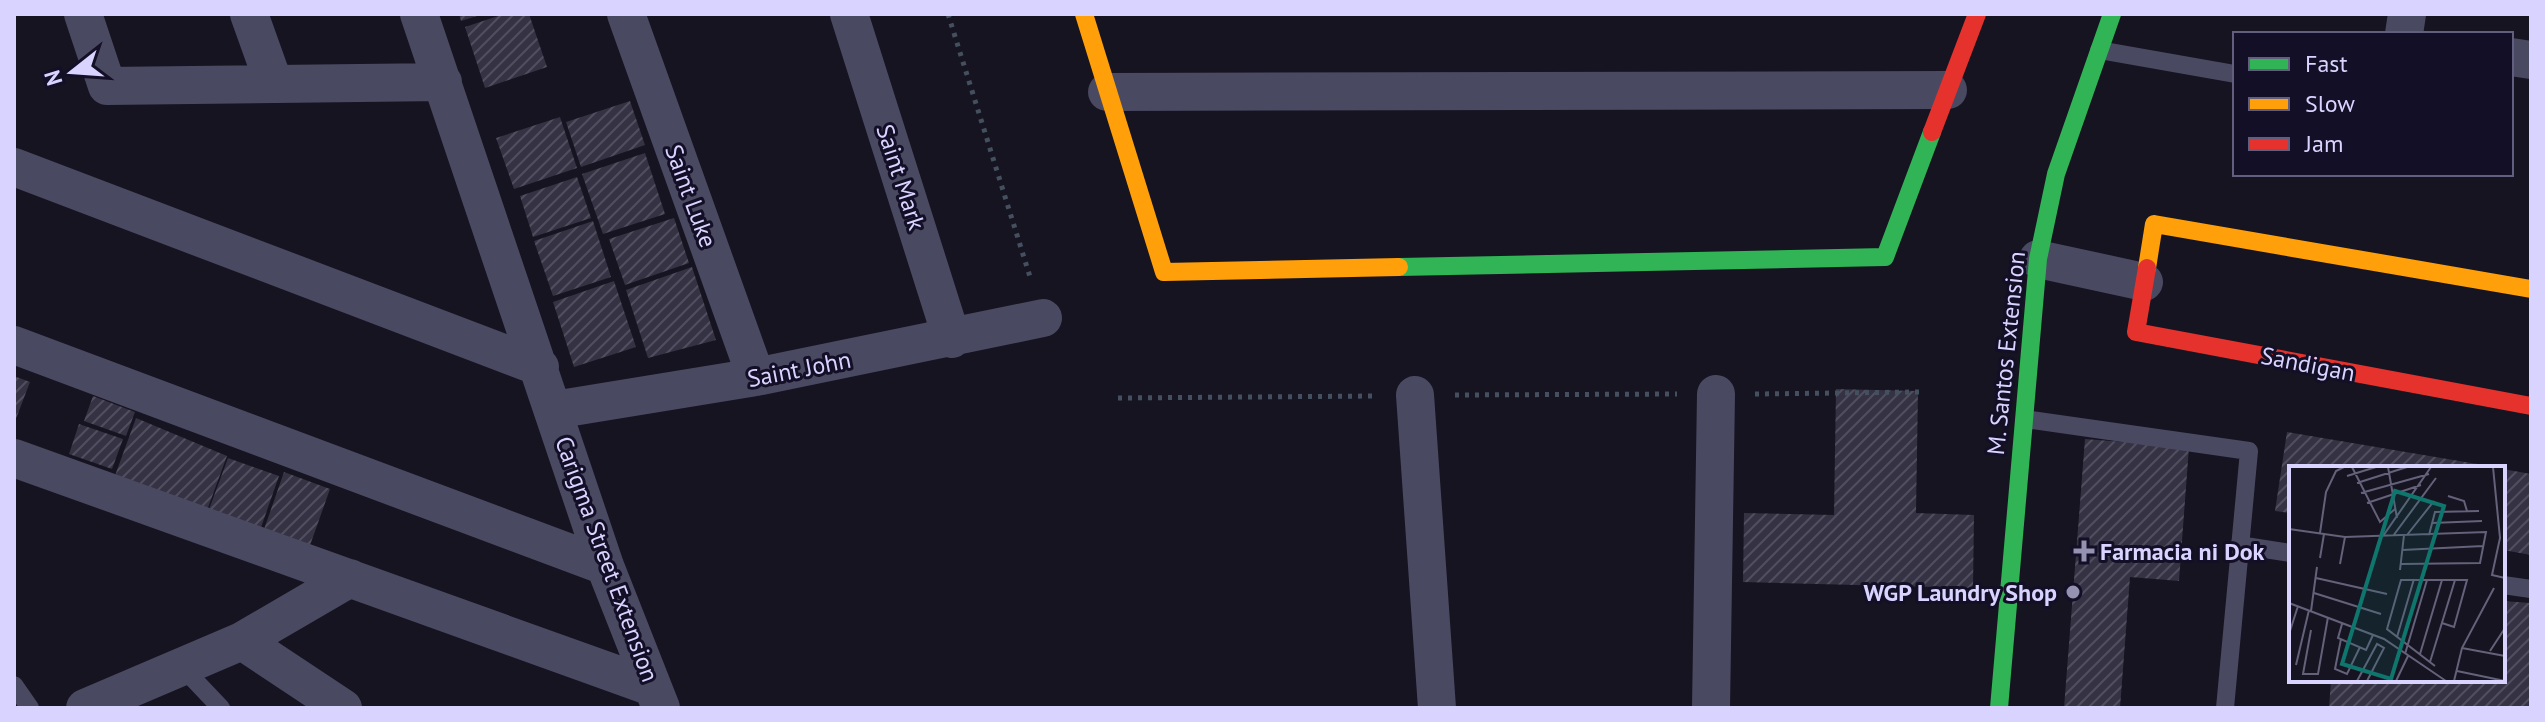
<svg xmlns="http://www.w3.org/2000/svg" width="2545" height="722" font-family="'PT Sans',sans-serif">
  <style>
    .building { fill: url(#building-hatch) }
    .lines { fill: none; stroke-linecap: round; stroke-linejoin: round }
    .path { stroke: #44505f; stroke-width: 5; stroke-dasharray: 4 6; stroke-linecap: butt }
    .lane { stroke: #4a4962; stroke-width: 18 }
    .street { stroke: #4a4962; stroke-width: 38 }
    .fast { stroke: #30b455; stroke-width: 18 }
    .slow { stroke: #ff9f0a; stroke-width: 18 }
    .jam { stroke: #e5322d; stroke-width: 18 }
    .poi-dot { fill: #9591b1; stroke: #130f26; stroke-width: 3 }
    .labels { text-anchor: middle; dominant-baseline: central; stroke-width: 6; stroke-linejoin: round; paint-order: stroke }
    .street-label { font-size: 24px; fill: #d9d4ff; stroke: #130f26 }
    .poi-label { font-size: 24px; font-weight: bold; fill: #d9d4ff; stroke: #130f26; text-anchor: start }
    .inset-road { fill: none; stroke: #64617a; stroke-width: 2 }
    .view { fill: #0f766e; fill-opacity: 0.15; stroke: #0f766e; stroke-width: 4 }
    .inset-edge { fill: none; stroke: #d9d4ff; stroke-width: 4 }
  </style>
  <defs>
    <pattern id="building-hatch" width="6" height="6" patternUnits="userSpaceOnUse" patternTransform="scale(2)"><rect width="6" height="6" fill="#343243"/><path d="M-1 1l2-2M0 6l6-6M5 7l2-2" fill="none" stroke="#514f5f"/></pattern>
  </defs>
  <rect width="100%" height="100%" fill="#161421"/>
  <path class="building" d="M459 14H480V15L461 21Z
    M504 14H529L547 67 485 88 465 27Z
    M630 101 645 145 581 167 566 122Z
    M560 117 577 168 514 189 496 138Z
    M645 153 665 214 603 234 582 174Z
    M577 177 591 218 533 237 520 196Z
    M674 218 689 263 625 285 609 239Z
    M593 221 611 277 553 296 534 241Z
    M692 267 716 340 648 358 626 290Z
    M614 281 636 347 574 367 553 302Z
    M14 376 30 382 14 424Z
    M1836 389 1918 391 1916 513 1974 515 1973 588 1743 582 1744 513 1834 515Z
    M93 396 135 412 126 436 84 421Z
    M136 418 227 456 205 516 113 481Z
    M79 424 123 439 112 469 69 454Z
    M2287 432 2489 466V468H2291V513L2275 511Z
    M2085 439 2189 447 2179 581 2130 577 2120 708H2064Z
    M228 458 279 476 257 539 205 520Z
    M2503 469 2531 474V555L2503 550Z
    M284 472 330 489 308 551 262 535Z
    M2503 601 2531 603V708H2329L2331 680H2503Z"/>
  <g class="lines">
    <path class="path" d="M948 14 1031 280
      M1755 394 1919 392
      M1455 395 1677 394
      M1118 398 1377 396"/>
    <path class="lane" d="M2099 50 2235 74
      M2025 419 2249 451 2225 708
      M2239 545 2291 553
      M2503 585 2531 589
      M183 668 221 708
      M14 685 30 708"/>
    <path class="street" d="M83 14 107 86 443 82
      M249 14 274 84
      M419 14 605 566 661 708
      M626 14 756 377
      M849 14 952 339
      M2404 34 2407 14
      M2511 57 2531 60
      M1107 92 1948 90
      M14 167 540 367
      M2038 259 2144 282
      M14 345 605 566
      M1415 395 1437 708
      M554 410 756 377 1043 318
      M14 458 652 687
      M242 641 343 708
      M85 708 242 641 350 578
      M1711 708 1716 394"/>
    <path class="fast" d="M1399 267 1885 257 1932 132
      M1999 708 2038 259 2056 174 2112 14"/>
    <path class="slow" d="M1084 14 1164 272 1399 267
      M2147 268 2154 224 2531 289"/>
    <path class="jam" d="M1932 132 1977 14
      M2147 268 2136 332 2531 406"/>
  </g>
  <g class="poi-dot">
    <path d="M2080 539h8v8h8v8h-8v8h-8v-8h-8v-8h8z"/>
    <circle cx="2073" cy="592" r="8"/>
  </g>
  <g class="labels">
    <g class="street-label">
      <text transform="translate(901 177) rotate(72)">Saint Mark</text>
      <text transform="translate(691 196) rotate(70)">Saint Luke</text>
      <text transform="translate(2006 353) rotate(-84)">M. Santos Extension</text>
      <text transform="translate(2308 364) rotate(11)">Sandigan</text>
      <text transform="translate(799 369) rotate(-11)">Saint John</text>
      <text transform="translate(607 559) rotate(70)">Carigma Street Extension</text>
    </g>
    <g class="poi-label">
      <text x="2100" y="551">Farmacia ni Dok</text>
      <text x="2057" y="592" text-anchor="end">WGP Laundry Shop</text>
    </g>
  </g>
  <g transform="translate(2289 466)">
    <rect width="216" height="216" fill="#161421"/>
    <path class="inset-road" d="M63 1 91 56 106 43M99 1 108 52M204 1 211 72 203 109 216 112M58 10 87 1M68 17 118 1M72 27 140 8M159 30 175 35 178 45M78 37 132 19M143 57 193 55M0 63 56 71 197 66 191 97 112 98M31 67 37 26 47 5 55 1M118 69 145 35M140 69 146 46 190 45M94 70 142 1M104 70 147 12M113 84 194 80M31 92 35 68M51 98 56 71M111 104 115 69M27 112 98 128M25 127 92 148M0 137 95 173 157 215M22 145 28 101M53 158 49 172 77 184 84 169M22 164 14 208H29L39 151M1 165 9 140M108 171 125 113M52 173 46 203 58 208 71 181M173 182 216 190M201 185 216 162M116 188 138 114M131 188 153 114M141 196 166 114M7 199 20 144M146 200 98 163 112 114H178L165 161 153 157M168 205 216 215M68 215 88 178 95 182 78 215M107 215 119 190M165 215 173 182 205 122"/>
    <path class="view" d="M106 25 155 40 102 213 53 198Z"/>
    <rect width="216" height="216" class="inset-edge"/>
  </g>
  <rect width="2545" height="722" fill="none" stroke="#d9d4ff" stroke-width="32"/>
  <rect x="2233" y="32" width="280" height="144" fill="#130f26" stroke="#625e7d" stroke-width="2"/>
  <rect x="2249" y="58" width="40" height="12" fill="#30b455" stroke="#625e7d" stroke-width="2"/>
  <text x="2305" y="72" font-size="24" fill="#d9d4ff">Fast</text>
  <rect x="2249" y="98" width="40" height="12" fill="#ff9f0a" stroke="#625e7d" stroke-width="2"/>
  <text x="2305" y="112" font-size="24" fill="#d9d4ff">Slow</text>
  <rect x="2249" y="138" width="40" height="12" fill="#e5322d" stroke="#625e7d" stroke-width="2"/>
  <text x="2305" y="152" font-size="24" fill="#d9d4ff">Jam</text>
  <g transform="translate(72 72) rotate(253)" stroke="#130f26" stroke-width="6" paint-order="stroke">
  <path d="M0-6L14 30L0 20L-14 30Z" fill="#d9d4ff"/>
  <text y="-12" font-size="22" font-weight="bold" text-anchor="middle" fill="#d9d4ff">N</text>
  </g>
</svg>
